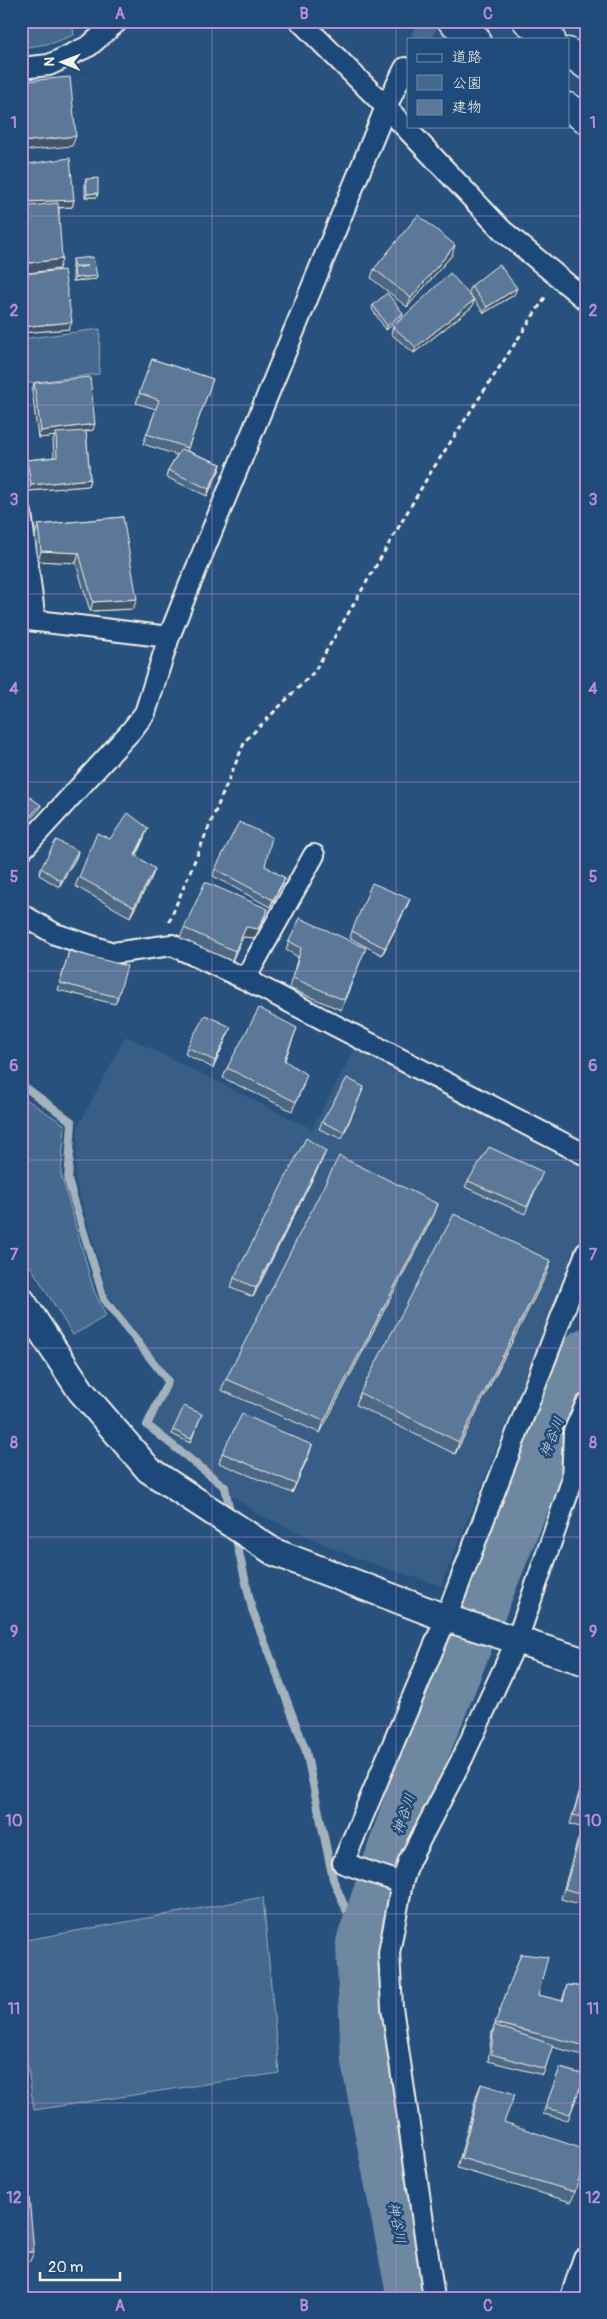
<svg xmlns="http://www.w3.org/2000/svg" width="607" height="2319" font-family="Pangolin,'Klee One',sans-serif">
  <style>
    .built { fill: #375d86 }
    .green { fill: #45688e; stroke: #9cacbb }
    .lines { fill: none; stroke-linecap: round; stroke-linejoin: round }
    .stream { stroke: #a4b2be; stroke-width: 8 }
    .river { stroke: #6e88a2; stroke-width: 48 }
    .minor-tunnel { stroke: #47698e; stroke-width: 20; stroke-dasharray: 20 10; stroke-linecap: butt }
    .minor-casing { stroke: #f4f1e8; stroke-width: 24 }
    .tertiary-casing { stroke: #f4f1e8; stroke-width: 30 }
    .motorway-casing { stroke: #f4f1e8; stroke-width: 31 }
    .path { stroke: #f4f1e8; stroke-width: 3; stroke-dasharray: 5 4; stroke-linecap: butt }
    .minor { stroke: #1f4a7a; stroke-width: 20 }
    .tertiary { stroke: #1f4a7a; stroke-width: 26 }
    .motorway { stroke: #1f4a7a; stroke-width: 28 }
    .wall { fill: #4e6784; stroke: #f4f1e8 }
    .shaded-wall { fill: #40546b; stroke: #f4f1e8 }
    .building { fill: #5b7899; stroke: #f4f1e8 }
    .grid { fill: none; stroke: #b88ed4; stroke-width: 1; stroke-opacity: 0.55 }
    .labels { text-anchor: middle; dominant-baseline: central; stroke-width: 5; stroke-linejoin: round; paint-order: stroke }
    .water-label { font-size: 14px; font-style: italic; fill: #d9dcda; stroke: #1f4a7a }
    .neatline { fill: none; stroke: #b88ed4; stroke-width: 2 }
    .grid-label { font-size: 16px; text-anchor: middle; font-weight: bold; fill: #b88ed4 }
  </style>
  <rect width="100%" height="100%" fill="#28517e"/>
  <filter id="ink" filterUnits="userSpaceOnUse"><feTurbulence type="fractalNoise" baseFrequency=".02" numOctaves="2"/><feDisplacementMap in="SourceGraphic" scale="10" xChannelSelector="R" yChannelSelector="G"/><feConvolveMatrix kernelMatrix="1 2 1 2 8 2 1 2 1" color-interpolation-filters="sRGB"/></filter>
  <g filter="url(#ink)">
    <path class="built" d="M126 1036 312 1129 356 1047 586 1165V1228L441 1586 355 1558 257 1514 147 1431 173 1380 109 1298 75 1179 78 1126Z"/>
    <path class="green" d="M21 21H72L74 35 53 43 21 48Z
      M100 329 99 374 21 384V339Z
      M21 1096 65 1125 61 1174 94 1291 106 1316 73 1335 21 1251Z
      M263 1897 279 2073 34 2110 21 2020V1941Z"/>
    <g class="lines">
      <path class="stream" d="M21 1084 72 1122 68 1180 104 1299 168 1381 147 1425 225 1487 231 1516
        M235 1535 252 1609 306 1751 333 1879 360 1943"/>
      <path class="river" d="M411 2298 365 2061 360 1943 424 1754 586 1352"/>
      <path class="minor-tunnel" d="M420 39 429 21"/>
      <g class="minor-casing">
        <path id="minor" d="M300 21 386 107 502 230 586 300
          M21 68 49 65 89 46 118 21
          M21 513 35 621
          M21 619 169 637
          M21 851 131 731 145 713 169 637 188 589 386 107 405 68
          M21 914 55 934 113 953 172 945 245 979 586 1155
          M245 979 314 855
          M402 1883 409 1861 462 1759 517 1640 572 1481 574 1432 586 1405
          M434 2298 392 2007 389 1953 402 1883 343 1863 446 1618 586 1253"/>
      </g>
      <g class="tertiary-casing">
        <path id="tertiary" d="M21 1300 81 1391 149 1470 274 1552 446 1618 586 1662
          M574 2298 586 2261"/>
      </g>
      <g class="motorway-casing">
        <path id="motorway" d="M452 21 476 39
          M527 21 551 39
          M568 52 586 65
          M568 107 586 119"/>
      </g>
      <path class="path" d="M169 922 245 741 314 672 429 475 546 296"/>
      <use href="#minor" class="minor"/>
      <use href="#tertiary" class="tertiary"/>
      <use href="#motorway" class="motorway"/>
    </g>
    <path class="wall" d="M21 165 74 200 72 207 59 208V269L21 274 69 329 21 333Z
      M86 179 97 197H85V182Z
      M452 255 407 307 371 278 374 269Z
      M73 259 96 279 73 281V269H72V263Z
      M471 286 514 295 484 313 469 293Z
      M474 300 472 307 414 353 391 334 393 327Z
      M373 305 402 317 386 330 372 309Z
      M152 359 213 379 187 451 221 464 219 471 207 496 166 477 168 470 177 455 143 444 156 409 136 403Z
      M34 383 93 430 86 431 90 479 88 486 28 491 25 466 27 460 54 457 53 440 55 436 38 438 32 390Z
      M123 517 133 609 90 611 76 563 38 561 35 535 38 525Z
      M144 838 136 856 155 869 151 879 130 917 75 886 79 877 110 839Z
      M78 851 76 858 59 887 39 875 41 868Z
      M265 866 285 878 282 885 270 907 213 876 215 869Z
      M410 899 407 906 382 955 350 938 352 931Z
      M264 919 255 938 243 937 232 961 180 938 184 928Z
      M289 941 362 957 341 1010 289 988 298 957 286 950Z
      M69 951 118 997 115 1004 58 990Z
      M297 1028 285 1060 304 1084 292 1111 223 1078 227 1068Z
      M228 1034 213 1068 185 1054 187 1047Z
      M364 1087 342 1139 319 1129 322 1122Z
      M322 1160 253 1297 231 1288 234 1278Z
      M540 1179 525 1214 465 1187 468 1181Z
      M438 1204 434 1215 320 1433 221 1390 226 1379Z
      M547 1273 455 1454 356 1405 360 1393Z
      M202 1414 190 1443 172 1434 173 1430Z
      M312 1445 292 1493 219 1463 222 1453Z
      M586 1769V1829L570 1824Z
      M581 1833 586 1834V1906L561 1899 577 1842Z
      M521 1954 538 1995 562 2001 567 1985 586 1987V2056L552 2047 543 2075 488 2061 492 2032Z
      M560 2068 585 2075 568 2120 543 2114Z
      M481 2084 504 2122 575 2192 571 2202 457 2168 477 2094Z"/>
    <path class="shaded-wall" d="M76 136 72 146 21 151V142Z
      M98 193 97 197H85L87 194Z
      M74 200 72 207 22 209 24 202Z
      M455 245 452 255 407 307 411 298Z
      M62 259 59 269 21 274V264Z
      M73 266H88L87 270 72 269Z
      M97 276 96 279 73 281 75 278Z
      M517 288 514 295 484 313 487 307Z
      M474 300 472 307 414 353 416 347Z
      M403 313 402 317 386 330 387 326Z
      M72 322 69 329 21 333V327Z
      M95 424 93 430 56 436V433L55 436 38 438 41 431Z
      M221 464 219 471 207 496 209 489Z
      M90 479 88 486 28 491 31 485Z
      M41 551 79 553 76 563 38 561Z
      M137 599 133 609 90 611 93 602Z
      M41 805 40 809 22 828 23 824Z
      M148 828 144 838 131 865 135 855Z
      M78 851 76 858 59 887 61 881Z
      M155 869 151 879 130 917 134 907Z
      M285 878 282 885 270 907 273 900Z
      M410 899 407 906 382 955 385 948Z
      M268 909 264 919 255 938 243 937 232 961 235 951 246 927Z
      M231 1027 228 1034 213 1068 215 1061Z
      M326 1151 322 1160 253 1297 256 1288Z
      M438 1204 434 1215 320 1433 324 1421Z
      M551 1261 547 1273 455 1454 459 1442Z
      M312 1445 309 1455 292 1493 296 1484Z
      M21 2252H34L30 2261 21 2262Z"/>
    <path class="building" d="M21 71H26V81L70 77 76 136 21 142Z
      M70 158 74 200 24 202 21 181V165Z
      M98 178V193L87 194 86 179Z
      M58 203 62 259 21 264V207Z
      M418 215 455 245 411 298 374 269Z
      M93 257 97 276 75 278 74 268 88 266H73V259Z
      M499 264 517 288 487 307 471 286Z
      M64 270 72 322 21 327V274Z
      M450 273 474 300 416 347 393 327Z
      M387 293 403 313 387 326 373 305Z
      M152 359 213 379 188 448 147 434 159 400 139 393Z
      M90 377 95 424 41 431 34 383Z
      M86 431 90 479 31 485 27 460 57 457 56 433Z
      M181 449 221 464 209 489 168 470Z
      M123 517 137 599 93 602 79 553 41 551 38 525Z
      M21 791 41 805 23 824 21 823Z
      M128 813 148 828 135 855 155 869 134 907 79 877 97 833 110 839Z
      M239 822 272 837 265 866 285 878 273 900 215 869Z
      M56 840 78 851 61 881 41 868Z
      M205 882 268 909 258 929 246 927 235 951 184 928Z
      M372 883 410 899 385 948 352 931Z
      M300 918 366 948 344 1000 293 978 301 948 289 941Z
      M69 951 127 966 118 997 60 983Z
      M259 1008 297 1028 284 1060 307 1075 296 1102 227 1068Z
      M205 1015 231 1027 215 1061 187 1047Z
      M347 1078 364 1087 344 1132 322 1122Z
      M306 1138 326 1151 256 1288 234 1278Z
      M489 1147 543 1172 527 1207 468 1181Z
      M339 1156 438 1204 324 1421 226 1379Z
      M454 1214 551 1261 459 1442 360 1393Z
      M184 1406 202 1414 191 1439 173 1430Z
      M242 1414 312 1445 296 1484 222 1453Z
      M586 1770V1818L573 1815Z
      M581 1833 586 1834V1895L565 1889Z
      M521 1954 548 1957 538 1995 563 2001 567 1985 586 1987V2046L495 2023Z
      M494 2025 553 2045 545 2069 491 2054Z
      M560 2068 585 2075 570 2114 545 2108Z
      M481 2084 515 2094 504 2122 586 2150V2156L575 2192 461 2158Z
      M21 2197H29L34 2252H21Z"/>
  </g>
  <path class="grid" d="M212 21V2298M396 21V2298M21 216H586M21 405H586M21 594H586M21 782H586M21 971H586M21 1160H586M21 1348H586M21 1537H586M21 1726H586M21 1914H586M21 2103H586"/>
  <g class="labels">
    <g class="water-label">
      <text transform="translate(552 1437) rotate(-68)">神谷川</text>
      <text transform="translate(404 1814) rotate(-71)">神谷川</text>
      <text transform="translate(397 2223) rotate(79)">神谷川</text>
    </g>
  </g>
  <rect width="607" height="2319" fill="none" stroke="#1f4a7a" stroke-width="55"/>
  <rect x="407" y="38" width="162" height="90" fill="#1f4a7a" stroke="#748da6"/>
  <rect x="417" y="54" width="25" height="8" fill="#1f4a7a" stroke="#748da6"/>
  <text x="452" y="62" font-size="15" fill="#f4f1e8">道路</text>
  <rect x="417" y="75" width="25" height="15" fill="#45688e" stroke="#748da6"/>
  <text x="452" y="88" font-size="15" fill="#f4f1e8">公園</text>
  <rect x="417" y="100" width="25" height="15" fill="#5b7899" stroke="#748da6"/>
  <text x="452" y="112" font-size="15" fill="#f4f1e8">建物</text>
  <g transform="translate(62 62) rotate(271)" stroke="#1f4a7a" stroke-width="4" paint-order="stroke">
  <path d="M0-4L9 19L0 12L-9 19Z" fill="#f4f1e8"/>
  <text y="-8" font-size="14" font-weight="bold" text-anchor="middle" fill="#f4f1e8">N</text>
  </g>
  <path d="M40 2272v8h80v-8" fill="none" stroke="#f4f1e8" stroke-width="2.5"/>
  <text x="48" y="2272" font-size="15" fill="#f4f1e8" stroke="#1f4a7a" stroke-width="4" paint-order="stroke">20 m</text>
  <rect x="28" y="28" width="552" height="2264" class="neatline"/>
  <g class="grid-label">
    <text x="120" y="19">A</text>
    <text x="304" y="19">B</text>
    <text x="488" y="19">C</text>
    <text x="14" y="128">1</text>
    <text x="593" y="128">1</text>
    <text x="14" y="316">2</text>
    <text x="593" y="316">2</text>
    <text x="14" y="505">3</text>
    <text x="593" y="505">3</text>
    <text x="14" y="694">4</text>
    <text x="593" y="694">4</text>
    <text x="14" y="882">5</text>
    <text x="593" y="882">5</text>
    <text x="14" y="1071">6</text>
    <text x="593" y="1071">6</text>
    <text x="14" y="1260">7</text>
    <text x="593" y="1260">7</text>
    <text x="14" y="1448">8</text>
    <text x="593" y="1448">8</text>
    <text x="14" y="1637">9</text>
    <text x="593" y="1637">9</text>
    <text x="14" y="1826">10</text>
    <text x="593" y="1826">10</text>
    <text x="14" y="2014">11</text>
    <text x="593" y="2014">11</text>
    <text x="14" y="2203">12</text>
    <text x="593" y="2203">12</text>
    <text x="120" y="2311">A</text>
    <text x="304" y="2311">B</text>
    <text x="488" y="2311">C</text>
  </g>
</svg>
